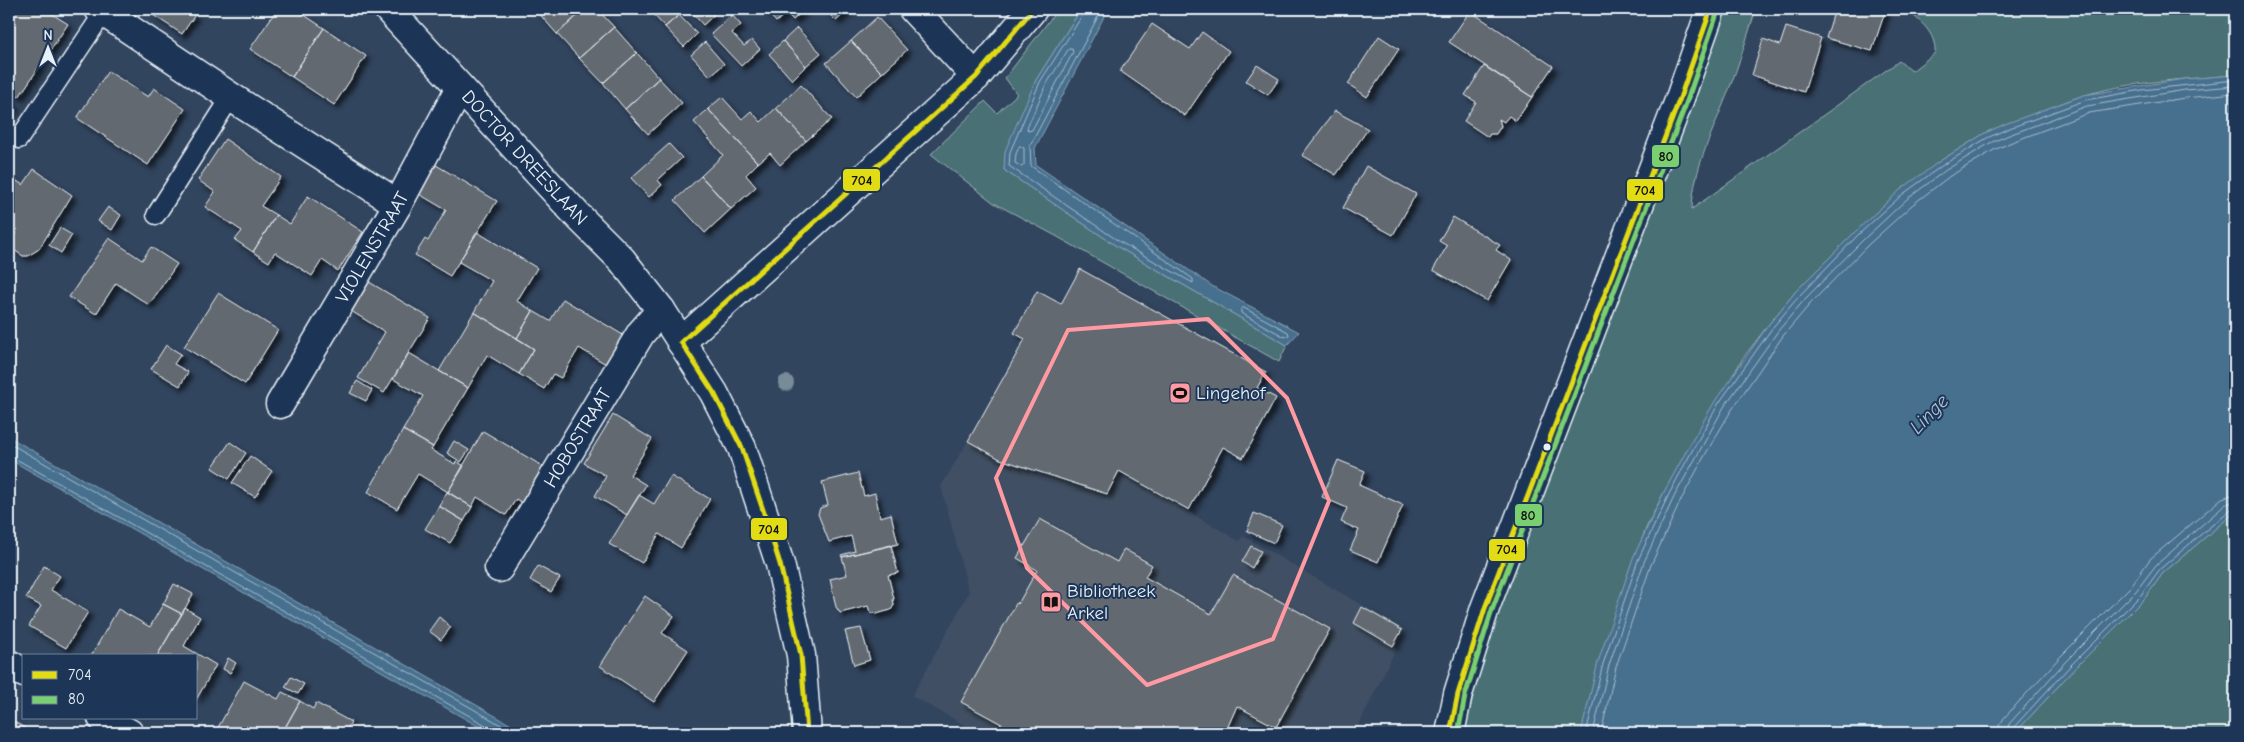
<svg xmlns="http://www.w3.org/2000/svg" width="2244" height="742" font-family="'Comic Neue',sans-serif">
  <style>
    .built { fill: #415063 }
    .green { fill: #497175; stroke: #98b1b6 }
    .water { fill: #466f8e; stroke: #87a3b8 }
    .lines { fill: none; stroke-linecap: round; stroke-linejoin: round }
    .shore { stroke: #a7bdce; stroke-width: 1 }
    .building { fill: #64696f; stroke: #e8f1f8; filter: url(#shadow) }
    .lane-casing { stroke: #e8f1f8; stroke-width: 21 }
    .street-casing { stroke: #e8f1f8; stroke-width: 31 }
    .secondary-casing { stroke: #e8f1f8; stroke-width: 31 }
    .lane { stroke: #1d3557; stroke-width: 18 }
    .street { stroke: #1d3557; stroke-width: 28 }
    .secondary { stroke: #1d3557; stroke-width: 28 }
    .bus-1-casing { stroke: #1d3557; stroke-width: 9 }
    .bus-2-casing { stroke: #1d3557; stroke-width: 9 }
    .bus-1 { stroke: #e1dc14; stroke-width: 5 }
    .bus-2 { stroke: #7ad071; stroke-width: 5 }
    .tree { fill: #778b99 }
    .marked { fill: none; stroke: #ff9aa2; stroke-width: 4; stroke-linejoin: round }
    .bus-dot { fill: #e8f1f8; stroke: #1d3557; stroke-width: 2 }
    .labels { text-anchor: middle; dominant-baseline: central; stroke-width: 4; stroke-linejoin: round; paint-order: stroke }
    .street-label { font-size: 19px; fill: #e8f1f8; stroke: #1d3557 }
    .poi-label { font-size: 19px; fill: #e8f1f8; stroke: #1d3557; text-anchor: start }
    .water-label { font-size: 20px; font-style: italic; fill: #afc4d3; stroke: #1d3557 }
    .line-badge { stroke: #1d3557; stroke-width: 2 }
    .pale-badge-label { font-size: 14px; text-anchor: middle; font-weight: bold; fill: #111 }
  </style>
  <defs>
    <filter id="shadow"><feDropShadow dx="4.5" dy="4.5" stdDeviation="2.5" flood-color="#0009"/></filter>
  </defs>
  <rect width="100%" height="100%" fill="#32455e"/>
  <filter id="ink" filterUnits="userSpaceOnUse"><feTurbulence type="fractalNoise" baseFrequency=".02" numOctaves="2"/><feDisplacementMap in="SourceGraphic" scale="10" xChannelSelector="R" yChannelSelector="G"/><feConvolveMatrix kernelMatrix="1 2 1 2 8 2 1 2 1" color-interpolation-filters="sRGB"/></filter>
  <g filter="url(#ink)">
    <path class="built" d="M968 441 1000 459 1106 494 1119 471 1239 541 1243 536 1405 630 1355 733H979L912 696 969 592 941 486Z"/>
    <path class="green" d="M1058 9H1081L1036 80 1004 170 1118 247 1287 345 1279 362 1056 236 994 203 931 154 985 101 997 113 1017 94 1005 78Z
      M1717 9H1756C1747 37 1739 65 1728 92 1714 129 1693 169 1692 209L1899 61 1912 71 1935 53C1936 32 1920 21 1905 9H2235V75C2181 80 2122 81 2070 100L1985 133 1940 161 1885 204 1796 291 1769 324 1743 358 1664 492 1647 526 1627 577 1581 733H1460L1484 645Z
      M2235 512V733H2015L2074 669 2145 598 2163 573Z"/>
    <path class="water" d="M1081 9H1108L1035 148 1036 165 1212 286 1299 332 1287 345 1118 247 1004 170 1005 151 1036 80Z
      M2235 75V512L2163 573 2145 598 2074 669 2015 733H1581L1598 662 1633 558 1664 492 1689 446 1715 401 1769 324 1796 291 1856 231 1900 190 1940 161 1985 133 2005 124 2084 95 2184 79Z
      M9 437 525 733H490L9 459Z"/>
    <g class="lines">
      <path class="shore" d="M1085 9 1084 13 1040 82 1010 152 1009 166 1120 242 1193 283V279L1031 166 1030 146 1102 9
        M1069 49H1072L1073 52 1032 130 1028 131 1027 128 1046 85Z
        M1020 146 1024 148V165L1022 167 1015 163 1016 154Z
        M1244 308 1288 332 1289 335 1285 337 1241 313V309Z
        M9 443 515 733
        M9 455 489 727 492 733
        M1586 733 1603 664 1638 560 1669 494 1693 449 1719 403 1773 327 1800 295 1859 234 1903 194 1943 165 1987 138 2007 129 2086 100 2142 90 2235 80
        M1593 733 1609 665 1644 562 1674 497 1724 407 1778 331 1805 299 1864 239 1907 199 1946 170 1990 143 2009 135 2087 106 2185 90 2235 86
        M1601 733 1616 667 1651 565 1681 500 1705 455 1731 411 1783 336 1810 304 1869 244 1912 205 1950 176 1994 150 2012 142 2089 113 2185 98 2235 93
        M1998 733 1999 726 2004 718 2061 656 2131 586 2150 559 2222 498 2235 494
        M2006 733 2009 724 2066 661 2136 591 2156 565 2226 504 2235 502
        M2012 733 2013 728 2070 666 2141 595 2160 569 2230 510 2235 508"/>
    </g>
    <path class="building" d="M9 9H44L68 24 19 97 9 90V57L12 51 9 49Z
      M158 9H184L195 15 182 34 153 15Z
      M277 9H295L324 28 292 77 250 49Z
      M535 9H585L557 34Z
      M585 9H597L614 27 579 58 557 34Z
      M648 9H673L679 15 665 27Z
      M689 9H709L714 15 703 25Z
      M764 9H805L793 20 786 13 776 22Z
      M824 9H849L836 21Z
      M1835 9H1886L1872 51 1826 38Z
      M1470 11 1553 66 1532 97 1449 42Z
      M679 15 697 34 684 47 665 27Z
      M732 15 741 25 732 33 744 46 752 40 760 49 741 66 711 34Z
      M877 17 907 50 882 73 851 41Z
      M1152 24 1190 49 1202 32 1229 51 1185 116 1120 71Z
      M614 27 637 53 603 83 579 58Z
      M1786 27 1821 38 1804 92 1752 75 1763 39 1780 45Z
      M324 28 366 56 334 105 292 77Z
      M797 28 821 53 806 66 783 41Z
      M1379 36 1399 49 1367 97 1348 84Z
      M783 41 806 66 792 80 769 54Z
      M851 41 882 73 856 97 826 63Z
      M705 42 724 64 710 76 691 55Z
      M637 53 659 78 625 109 603 83Z
      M1257 65 1279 79 1268 95 1246 81Z
      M1484 66 1532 97 1516 121 1509 116 1504 122 1499 119 1501 126 1496 134H1490L1488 137 1464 121 1476 102 1465 95Z
      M108 71 148 97 154 88 185 109 148 165 77 118Z
      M659 78 682 103 648 134 625 109Z
      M801 85 832 119 806 141 776 108Z
      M722 97 742 119 751 111 761 122 776 108 806 141 780 165 770 153 758 163 708 109Z
      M9 101 15 105 9 115Z
      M708 109 758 163 746 175 756 187 731 209 701 176 723 155 694 122Z
      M1335 111 1368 129 1336 175 1302 155Z
      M225 139 281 177 261 206 276 215 253 252 235 240 242 231 205 207 215 192 198 180Z
      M669 144 682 158 658 180 662 185 649 197 631 178Z
      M436 165 497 201 450 276 415 255 425 239 428 241 446 210 419 194Z
      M1366 166 1416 194 1393 235 1343 208Z
      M34 169 72 195 39 249 28 256H23L14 250 12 240 17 230 9 225V176L23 185Z
      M701 176 731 209 705 233 675 200Z
      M308 196 363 232 338 271 322 260 312 276 275 252 269 262 253 252 276 215 290 224Z
      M108 207 121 215 112 230 98 221Z
      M1453 217 1500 245 1496 250 1511 260 1487 301 1433 270 1447 246 1439 241Z
      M60 228 72 235 61 253 49 245Z
      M477 232 537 268 517 301 533 311 517 338 474 312 492 281 459 262Z
      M109 238 142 260 151 247 177 264 149 305 116 283 96 314 69 297Z
      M1080 269 1266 372 1257 388 1276 398 1261 426 1243 458 1223 447 1189 510 1119 471 1107 494 1000 459 968 441 1025 339 1014 333 1037 291 1061 304Z
      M369 282 430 318 384 393 358 378 385 332 351 311Z
      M218 293 278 330 245 384 184 347Z
      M563 299 623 335 606 364 579 348 561 378 553 374 544 389 519 374 534 349 517 338 533 311 550 321Z
      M474 312 534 349 519 374 487 355 468 388 439 371Z
      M166 345 181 354 174 364 188 372 180 386 151 369Z
      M409 353 468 388 433 447 403 430 423 396 393 379Z
      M357 381 372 390 366 401 350 393Z
      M613 415 652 439 630 475 646 485 627 515 595 496 606 476 584 463Z
      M403 430 433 447 431 450 455 464 456 461 464 466 448 492 418 474 397 509 368 492Z
      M483 431 544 467 522 503 516 499 506 515 477 497 472 507 448 492Z
      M454 441 469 450 461 462 447 453Z
      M230 442 246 453 229 479 212 468Z
      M250 456 272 471 255 497 232 483Z
      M1338 460 1365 471 1359 485 1403 505 1378 562 1350 550 1359 530 1341 522 1347 508 1322 497Z
      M858 473 864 496 875 493 880 517 891 514 898 544 842 557 841 555 855 551 851 536 829 542 818 514 820 508 828 505 822 482Z
      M671 476 710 499 681 548 659 534 642 563 609 544 639 495 654 504Z
      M447 492 472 507 464 521 439 506Z
      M439 506 464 521 450 543 425 529Z
      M1254 513 1282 525 1274 543 1247 531Z
      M1040 519 1117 562 1124 549 1152 565 1145 577 1211 614 1233 575 1330 629 1276 727 1237 706 1225 733H1018L961 702 1017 602 1018 604 1037 570 1017 558Z
      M891 545 898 573 888 575 894 599H893L894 605 891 610 876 614 870 612 868 606 840 613 836 607 830 579 847 575 842 557Z
      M1251 546 1261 551 1252 568 1242 562Z
      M44 566 60 576 51 590 88 612 66 648 29 626 41 606 26 598Z
      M538 566 560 578 551 592 530 580Z
      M174 584 193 594 182 614 163 604Z
      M645 596 674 616 662 633 688 650 654 702 600 666Z
      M163 604 182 614 157 656H91L118 609 150 627Z
      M1362 607 1402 630 1393 646 1354 623Z
      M185 608 200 617 184 646 216 665 196 700V656H157Z
      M439 617 451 627 441 640 429 631Z
      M861 628 870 660 854 665 845 631Z
      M228 658 236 663 230 673 223 669Z
      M291 677 304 684 298 694 285 687Z
      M244 681 278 699 282 692 300 701 282 733 262 731 261 733H215Z
      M300 701 313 709 316 703 351 722 345 733H282Z
      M9 719 25 728 23 733H9Z"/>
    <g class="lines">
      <g class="lane-casing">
        <path id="lane" d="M19 139 104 12
          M156 215 231 97"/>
      </g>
      <g class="street-casing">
        <g id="street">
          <path d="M99 9 231 97 398 204"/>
          <path id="s1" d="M388 9 577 215 622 260 661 310 714 393 742 448 780 564 801 655 807 733"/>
          <path d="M913 9 976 77"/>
          <path d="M681 342 976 77 1033 9"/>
          <path id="s2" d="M280 404 398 204 460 88"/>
          <path id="s3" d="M499 568 641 333 661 310"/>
          <path d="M9 664 24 673"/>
          <path d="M102 718 129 733"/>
        </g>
      </g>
      <g class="secondary-casing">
        <path id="secondary" d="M1450 733 1458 694 1485 608 1680 98 1711 9"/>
      </g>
      <use href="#lane" class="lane"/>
      <use href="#street" class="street"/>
      <use href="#secondary" class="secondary"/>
      <g class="bus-1-casing">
        <path id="bus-1" d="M681 342 976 77 1033 9
          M681 342 714 393 742 448 763 510 780 564 801 655 807 733
          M1450 733 1458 694 1485 608 1680 98 1711 9"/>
      </g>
      <g class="bus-2-casing">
        <path id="bus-2" d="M1458 733 1465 696 1492 610 1687 101 1718 11"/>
      </g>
      <use href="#bus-1" class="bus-1"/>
      <use href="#bus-2" class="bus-2"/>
    </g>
    <circle class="tree" cx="786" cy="383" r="8"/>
  </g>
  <path class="marked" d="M1208 319 1287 398 1329 501 1273 639 1147 685 1027 568 996 478 1068 330Z"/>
  <defs>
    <g id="stadium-square" transform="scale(1.125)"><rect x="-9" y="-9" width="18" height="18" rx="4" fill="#ff9aa2" stroke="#1d3557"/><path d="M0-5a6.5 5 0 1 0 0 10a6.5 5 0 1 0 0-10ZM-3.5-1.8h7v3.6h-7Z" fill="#111"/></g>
    <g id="library-square" transform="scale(1.125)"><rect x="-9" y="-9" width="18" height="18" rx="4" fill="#ff9aa2" stroke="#1d3557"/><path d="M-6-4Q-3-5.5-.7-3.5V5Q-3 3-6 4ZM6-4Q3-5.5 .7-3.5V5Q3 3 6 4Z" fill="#111"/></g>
  </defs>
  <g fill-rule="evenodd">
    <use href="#stadium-square" x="1180" y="393"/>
    <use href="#library-square" x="1051" y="602"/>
  </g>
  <circle class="bus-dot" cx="1547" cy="447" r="4.5"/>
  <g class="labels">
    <g class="street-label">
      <text stroke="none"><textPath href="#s1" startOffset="202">DOCTOR DREESLAAN</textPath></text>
      <text stroke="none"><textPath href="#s2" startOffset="182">VIOLENSTRAAT</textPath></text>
      <text stroke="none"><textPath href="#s3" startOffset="152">HOBOSTRAAT</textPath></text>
    </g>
    <g class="poi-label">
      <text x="1196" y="393">Lingehof</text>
      <text x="1067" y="591">Bibliotheek<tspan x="1067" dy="22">Arkel</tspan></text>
    </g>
    <g class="water-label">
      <text transform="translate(1929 414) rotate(-46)">Linge</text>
    </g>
  </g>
  <g class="line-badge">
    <rect x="1651" y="144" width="29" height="24" rx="5" fill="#7ad071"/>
    <rect x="842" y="168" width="39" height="24" rx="5" fill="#e1dc14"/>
    <rect x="1626" y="178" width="38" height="24" rx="5" fill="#e1dc14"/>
    <rect x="1514" y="503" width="29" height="24" rx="5" fill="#7ad071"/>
    <rect x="750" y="517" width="38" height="24" rx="5" fill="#e1dc14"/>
    <rect x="1488" y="538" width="38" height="24" rx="5" fill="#e1dc14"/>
  </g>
  <g class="pale-badge-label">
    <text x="1666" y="161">80</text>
    <text x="862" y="185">704</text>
    <text x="1645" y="195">704</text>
    <text x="1528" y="520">80</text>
    <text x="769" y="534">704</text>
    <text x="1507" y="554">704</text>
  </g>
  <rect width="2244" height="742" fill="none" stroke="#1d3557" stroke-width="30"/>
  <rect x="15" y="15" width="2214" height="712" fill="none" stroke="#e8f1f8" stroke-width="2" filter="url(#ink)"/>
  <rect x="22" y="654" width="175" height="65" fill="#1d3557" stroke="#6e8097"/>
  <rect x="32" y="671" width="25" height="8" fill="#e1dc14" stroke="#6e8097"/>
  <text x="68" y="680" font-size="15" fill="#e8f1f8">704</text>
  <rect x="32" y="696" width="25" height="8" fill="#7ad071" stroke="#6e8097"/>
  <text x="68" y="704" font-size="15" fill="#e8f1f8">80</text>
  <g transform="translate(48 48)" stroke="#1d3557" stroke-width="4" paint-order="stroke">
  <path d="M0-4L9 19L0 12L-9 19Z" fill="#e8f1f8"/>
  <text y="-8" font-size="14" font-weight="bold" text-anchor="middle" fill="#e8f1f8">N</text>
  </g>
</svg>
